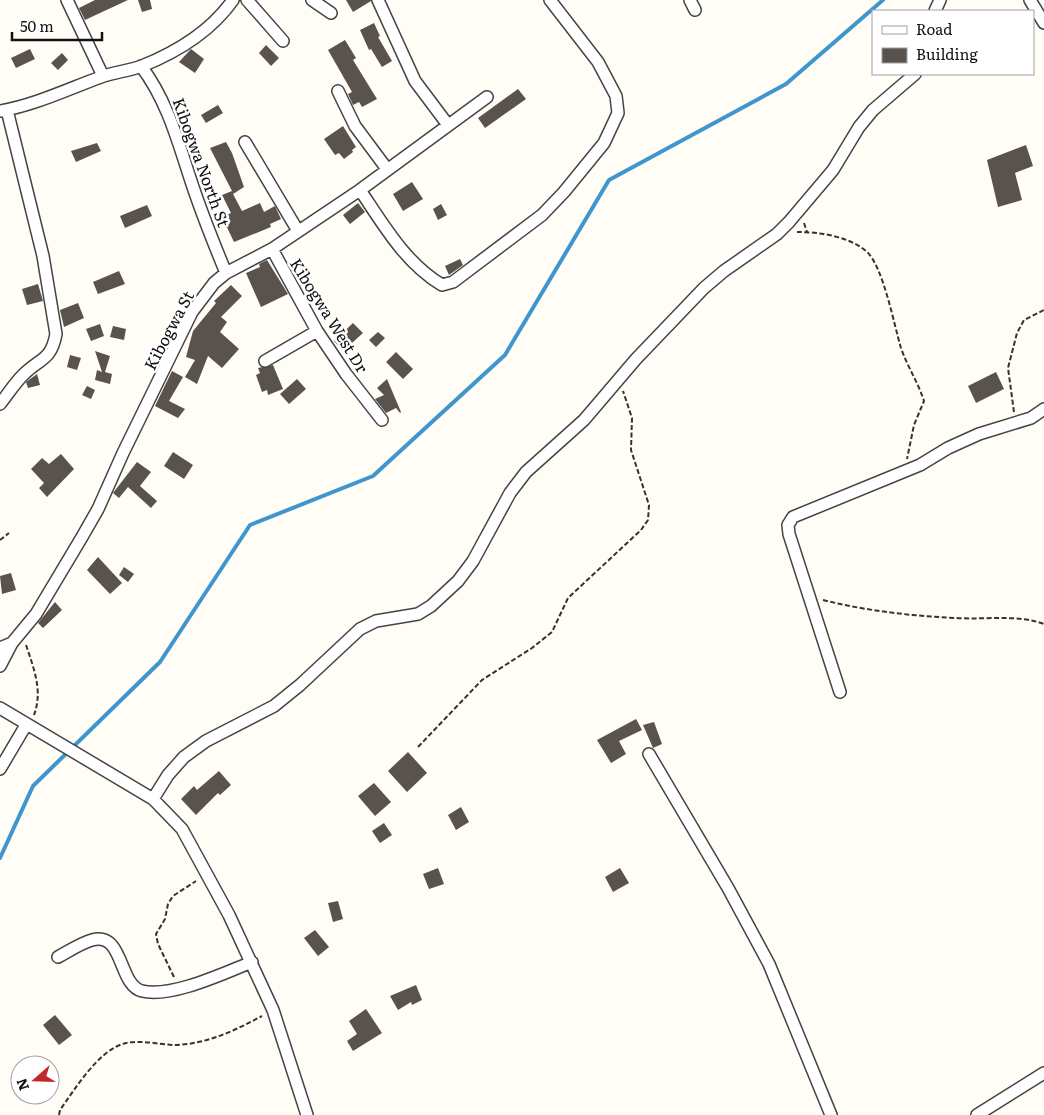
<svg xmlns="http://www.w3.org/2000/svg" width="1044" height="1115" font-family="Literata,serif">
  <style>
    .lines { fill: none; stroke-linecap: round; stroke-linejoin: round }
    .stream { stroke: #3f96cf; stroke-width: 4 }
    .building { fill: #5a524d }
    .minor-casing { stroke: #444; stroke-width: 14 }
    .path { stroke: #333; stroke-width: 2; stroke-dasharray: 5 2.5; stroke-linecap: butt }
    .minor { stroke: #fff; stroke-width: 11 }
    .labels { text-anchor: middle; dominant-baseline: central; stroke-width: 5; stroke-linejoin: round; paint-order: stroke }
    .street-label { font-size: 16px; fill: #111; stroke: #fff }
  </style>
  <rect width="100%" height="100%" fill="#fffdf5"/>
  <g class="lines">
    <path class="stream" d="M0 858 33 786 160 662 250 525 373 476 505 355 609 180 786 84 883 0"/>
  </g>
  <path class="building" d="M95 0H128L85 20 79 8Z
    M138 0H150L152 9 142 12Z
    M346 0H371V1L353 12Z
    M374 23 380 36 378 37 392 61 382 67 371 49 369 50 360 30Z
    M345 40 356 58 353 60 377 99 362 107 359 102 353 105 348 94 352 92 328 50Z
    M266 45 279 58 271 66 259 53Z
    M30 49 35 59 16 68 11 58Z
    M191 49 204 59 195 73 179 62Z
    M62 53 68 60 58 70 51 63Z
    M518 89 526 99 485 128 478 118Z
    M218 105 223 113 206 123 201 115Z
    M343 126 356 147 352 150 353 152 344 159 339 153 335 155 324 139Z
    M226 142 232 153 244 187 233 194 242 211 260 203 264 212 275 206 281 219 270 224 271 227 234 242 222 217 231 213 222 195 232 191 210 148Z
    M97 143 101 151 76 162 71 151Z
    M1026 145 1033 166 1015 173 1022 200 998 207 987 160Z
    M412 182 423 199 403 211 393 194Z
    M358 203 365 212 350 224 343 215Z
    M441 204 447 215 438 220 433 209Z
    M147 205 152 216 125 228 120 216Z
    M460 259 463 265 449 275 445 266Z
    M267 260 288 294 261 307 246 273 260 267 259 264Z
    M119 271 125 284 98 294 93 282Z
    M38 284 43 301 27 305 22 289Z
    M231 285 242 296 221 317 227 322 220 332 239 349 222 368 208 356 197 384 185 377 195 360 186 357 193 331 216 303 214 301Z
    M78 303 84 318 64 327 60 310Z
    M353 323 363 333 343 351 334 341Z
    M100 324 104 336 91 341 86 329Z
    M113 326 126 329 124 340 110 337Z
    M378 332 385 338 376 347 369 340Z
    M95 351 110 356 105 372 112 374 110 384 95 380 97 370 102 372Z
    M396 352 413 369 403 379 386 362Z
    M70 355 81 358 77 370 67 367Z
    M273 365 283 389 268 395 267 390 262 392 256 375 260 373 258 368Z
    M172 371 183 377 169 401 185 409 178 418 155 406Z
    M996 372 1004 389 976 403 968 386Z
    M37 374 40 385 28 388 26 382Z
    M297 379 306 389 289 404 280 394Z
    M387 379 401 412 400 413 396 408 386 413 375 399 384 395 377 388Z
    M87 386 95 390 91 399 82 395Z
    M173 452 193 465 184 479 164 466Z
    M61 454 74 469 47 497 39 488 44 483 31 469 42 458 49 464Z
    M137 462 151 472 140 486 157 501 151 508 128 487 119 498 113 493Z
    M98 557 122 583 110 594 87 570Z
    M124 567 134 574 128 582 119 575Z
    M11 573 16 590 2 594 0 576Z
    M55 602 62 610 43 628 38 623Z
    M636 719 642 730 619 741 626 754 611 763 597 740Z
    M654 722 662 744 653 748 643 725Z
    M408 752 427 773 407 792 388 771Z
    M219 771 231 785 220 795 218 793 196 815 181 799 194 786 197 790Z
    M374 783 391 802 375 816 358 796Z
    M461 807 469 822 456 830 448 815Z
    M384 823 392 835 380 843 372 831Z
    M438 868 444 884 429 889 423 874Z
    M620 868 629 883 613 892 605 877Z
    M338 901 343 919 333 922 328 903Z
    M315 930 329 947 318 956 304 938Z
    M416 985 422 1000 412 1005 411 1002 398 1010 390 996Z
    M366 1009 382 1033 353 1051 347 1041 357 1034 349 1021Z
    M55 1015 72 1035 59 1045 43 1025Z"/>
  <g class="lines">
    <g class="minor-casing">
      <path id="minor" d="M67 0 103 76
        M247 0 283 41
        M312 0 331 13
        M378 0 415 81 448 125
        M690 0 695 10
        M1030 0 1044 23
        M935 11 940 0
        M141 66C168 102 178 142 192 184 202 214 214 244 226 273
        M338 91 355 126 387 169
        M0 111C35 105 68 89 101 77 114 72 129 71 142 66 177 52 211 31 233 0
        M245 142 298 231
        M360 190C383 224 405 263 442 285L453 282 542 215 564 192 604 143 618 113 616 96 598 62 550 0
        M272 249 317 331 346 374 382 420
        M265 361 317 331
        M0 404C8 394 14 384 23 375 40 358 51 361 56 334L43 256 7 110
        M0 648 12 643 36 614 82 537 98 509 123 453 192 312 214 283 226 273 272 249 360 190 487 97
        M0 666 12 643
        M840 692 789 534 788 525 793 517 920 465 948 448 979 434 1031 418 1044 409
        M0 708 153 799 182 829 229 915 273 1010 307 1115
        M649 754 728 888 769 964 831 1115
        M0 769 26 725
        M153 799 168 775 184 757 206 741 274 706 300 685 360 629 376 621 418 614 431 606 458 581 473 561 510 493 526 472 584 420 636 359 704 288 724 271 777 234 789 222 833 170 859 127 873 110 915 74
        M58 957C69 951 81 943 92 940 124 931 118 985 142 991 172 998 224 973 252 962
        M977 1115 1044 1073"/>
    </g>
    <path class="path" d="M804 223 807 232
      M797 232C819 232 848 236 866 251 883 265 894 325 901 348 907 366 918 382 924 401L914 425 907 459
      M1014 412 1008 368 1017 333 1024 320 1044 310
      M0 540 9 533
      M823 600C867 611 912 616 956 618 986 620 1016 614 1044 624
      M26 645C34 669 43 691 34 715
      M418 747 482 680 532 648 552 632 568 598 641 530 648 520 649 505 631 450 632 418 623 391
      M174 977 158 944 156 934 165 919 168 904 173 896 196 881
      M59 1115 60 1110C75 1089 99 1049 126 1043 141 1040 158 1044 172 1045 205 1045 234 1031 262 1016"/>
    <use href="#minor" class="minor"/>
  </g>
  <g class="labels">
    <g class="street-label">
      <text transform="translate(202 162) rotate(70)">Kibogwa North St</text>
      <text transform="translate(330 315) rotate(58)">Kibogwa West Dr</text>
      <text transform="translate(168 330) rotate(-62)">Kibogwa St</text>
    </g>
  </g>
  <rect x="872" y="10" width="162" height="65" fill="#ffffff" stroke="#a0a0a0"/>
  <rect x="882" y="26" width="25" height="8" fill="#ffffff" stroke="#a0a0a0"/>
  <text x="916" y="35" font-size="15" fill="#111111">Road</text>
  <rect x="882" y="48" width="25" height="15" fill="#5a524d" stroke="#a0a0a0"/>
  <text x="916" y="60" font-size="15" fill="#111111">Building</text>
  <g transform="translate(35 1080) rotate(250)"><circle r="24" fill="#ffffff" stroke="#a0a0a0"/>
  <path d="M0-4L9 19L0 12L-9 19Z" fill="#c4262e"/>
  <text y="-8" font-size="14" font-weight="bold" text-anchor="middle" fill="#111111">N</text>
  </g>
  <path d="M12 32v8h90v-8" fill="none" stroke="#111111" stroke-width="2.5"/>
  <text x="20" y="32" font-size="15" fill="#111111" stroke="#ffffff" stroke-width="4" paint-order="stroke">50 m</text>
</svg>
